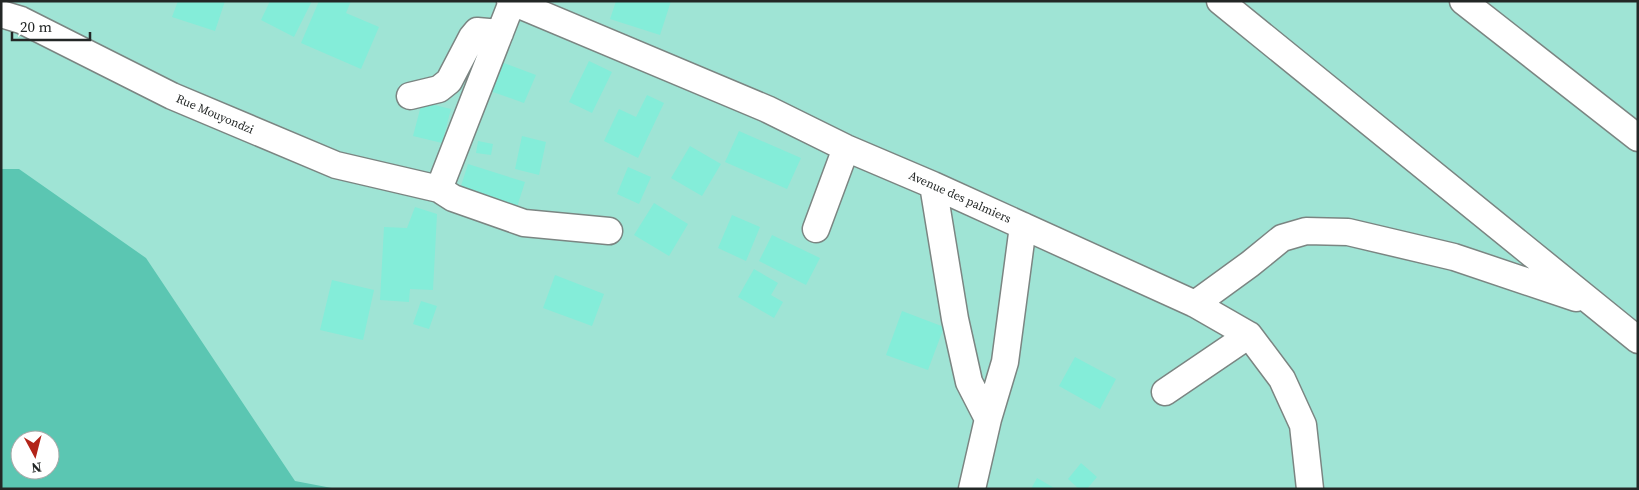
<svg xmlns="http://www.w3.org/2000/svg" width="1639" height="490" font-family="'Source Serif 4',serif">
  <style>
    .green { fill: #9fe4d5; fill-rule: evenodd }
    .water { fill: #5bc6b2; fill-rule: evenodd }
    .building { fill: #84edd9 }
    .lines { fill: none; stroke-linecap: round; stroke-linejoin: round }
    .minor-casing { stroke: #7b8582; stroke-width: 29 }
    .minor { stroke: #fff; stroke-width: 26 }
    .labels { text-anchor: middle; dominant-baseline: central; stroke-width: 4.5; stroke-linejoin: round; paint-order: stroke }
    .street-label { font-size: 12px; fill: #232726; stroke: #fff }
  </style>
  <rect width="100%" height="100%" fill="#ebf6f3"/>
  <path class="green" d="M1 1H1638V489H1ZM20 440H50V470H20Z"/>
  <path class="water" d="M1 169H19L146 258 295 481 337 489H1ZM20 440H50V470H20Z"/>
  <path class="building" d="M178 1H225L215 31 172 17Z
    M270 1H312L294 37 261 20Z
    M319 1H351L346 13 379 27 361 69 301 43Z
    M616 1H671L660 35 610 19Z
    M589 61 612 72 592 113 569 102Z
    M501 62 536 75 524 103 490 91Z
    M647 95 664 103 638 158 604 141 619 109 636 117Z
    M422 102 451 109 442 143 413 136Z
    M739 131 801 158 787 189 725 162Z
    M522 136 546 142 539 175 515 169Z
    M478 141 493 144 491 155 476 153Z
    M690 146 721 164 702 196 671 178Z
    M468 164 525 182 516 210 459 192Z
    M628 167 651 177 639 204 617 194Z
    M654 203 688 224 669 256 634 235Z
    M415 207 437 214 433 290 410 289 409 302 380 300 384 227 407 228Z
    M732 215 760 227 746 261 718 248Z
    M772 235 820 258 806 285 759 261Z
    M754 269 778 283 771 295 783 302 774 318 738 297Z
    M555 275 604 294 592 326 543 308Z
    M332 280 374 290 363 340 320 330Z
    M421 301 437 306 429 329 413 324Z
    M902 311 944 327 928 370 886 355Z
    M1075 357 1116 379 1100 409 1059 386Z
    M1081 463 1097 477 1087 489H1079L1068 479Z
    M1037 478 1056 489H1031Z"/>
  <g class="lines">
    <g class="minor-casing">
      <path id="minor" d="M510 1 767 109 846 148 933 185 1195 304 1249 335 1282 379 1303 425 1310 489
        M1220 1 1638 340
        M1463 1 1638 138
        M1 14 21 20 172 96 336 165 439 189 453 198 524 223 609 231
        M410 96 439 89 449 81 472 37 477 31 500 33
        M933 185 955 319 969 382 988 419
        M439 189 512 2
        M816 229 846 148
        M1195 304 1250 264 1282 238 1306 231 1348 232 1454 257 1576 298
        M1165 392 1249 335
        M972 489 988 419 1005 362 1023 226"/>
    </g>
    <use href="#minor" class="minor"/>
  </g>
  <g class="labels">
    <g class="street-label">
      <text transform="translate(215 114) rotate(23)">Rue Mouyondzi</text>
      <text transform="translate(960 197) rotate(24)">Avenue des palmiers</text>
    </g>
  </g>
  <rect width="1639" height="490" fill="none" stroke="#232726" stroke-width="5"/>
  <g transform="translate(35 455) rotate(173)"><circle r="24" fill="#ffffff" stroke="#a7a9a8"/>
  <path d="M0-4L9 19L0 12L-9 19Z" fill="#b22419"/>
  <text y="-8" font-size="14" font-weight="bold" text-anchor="middle" fill="#232726">N</text>
  </g>
  <path d="M12 32v8h78v-8" fill="none" stroke="#232726" stroke-width="2.5"/>
  <text x="20" y="32" font-size="15" fill="#232726" stroke="#ffffff" stroke-width="4" paint-order="stroke">20 m</text>
</svg>
